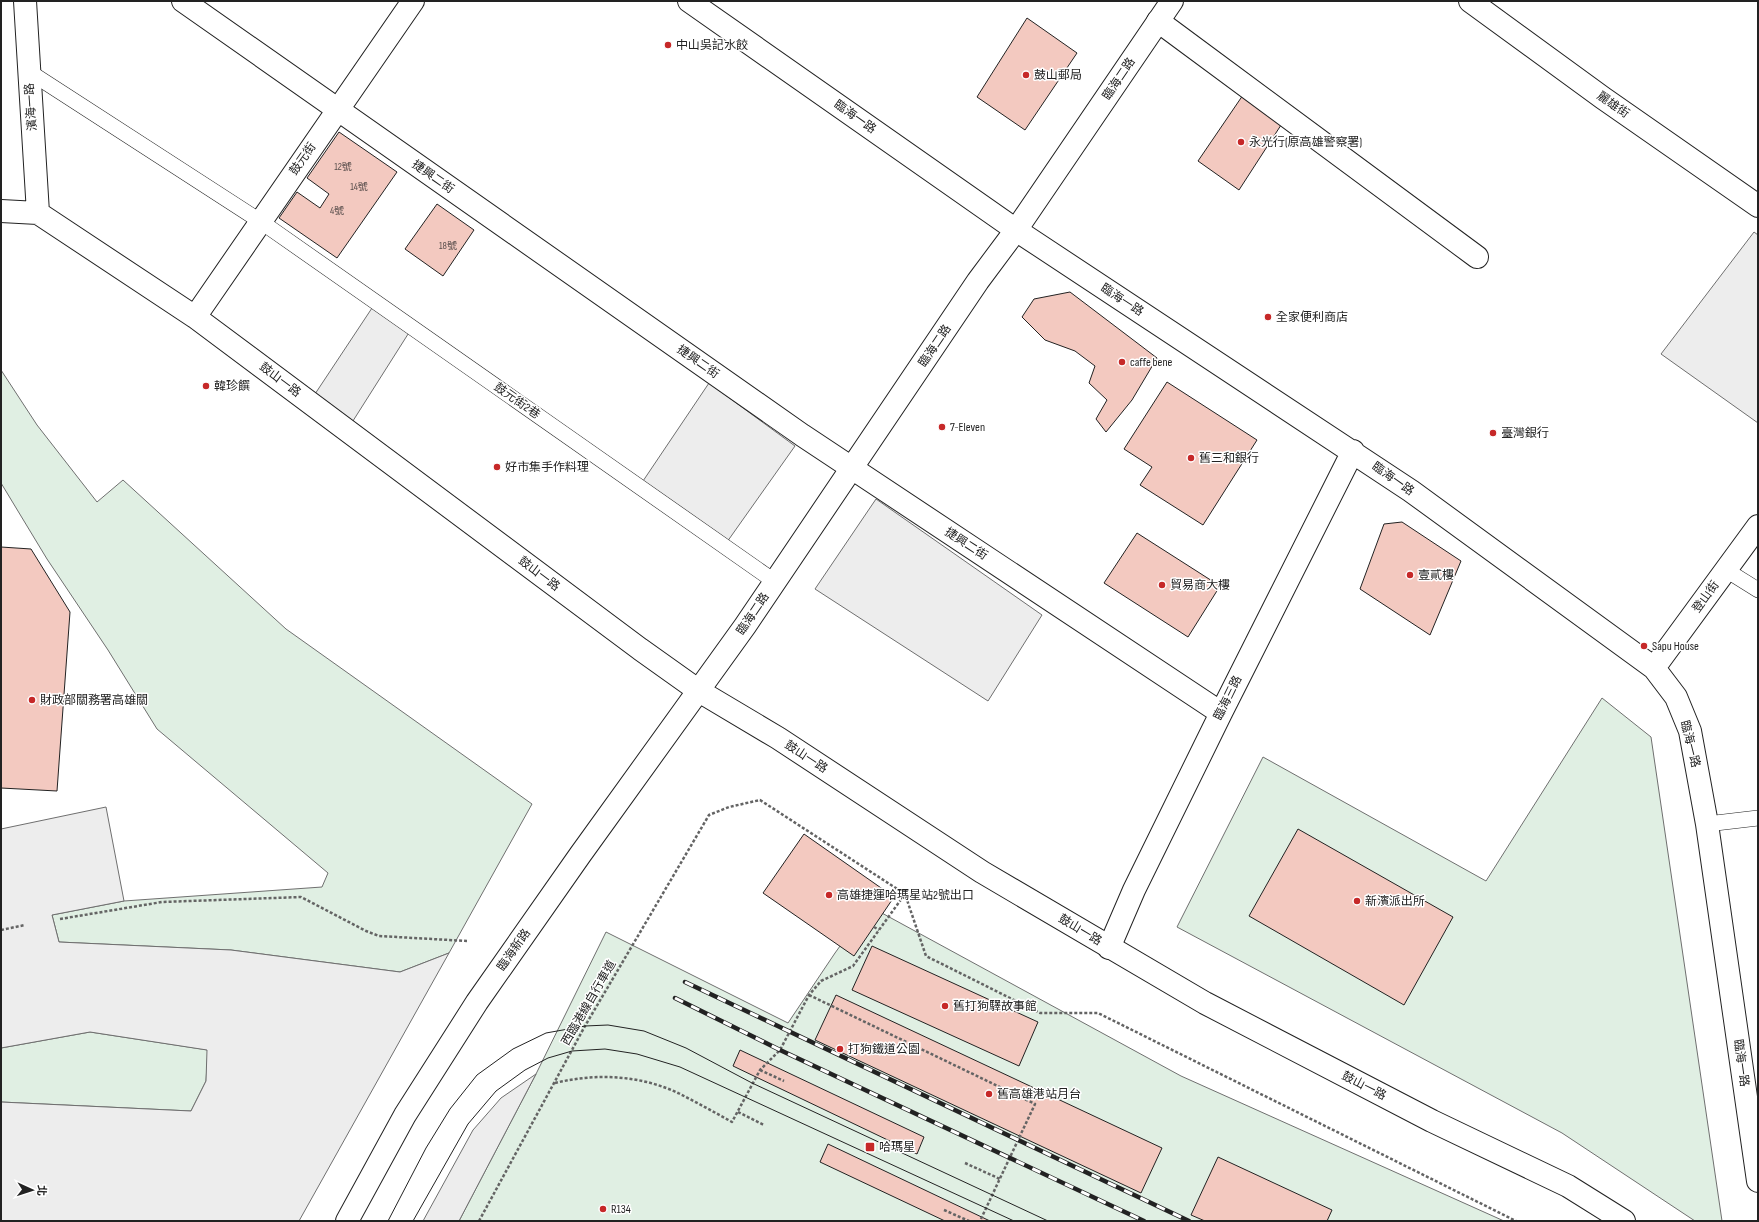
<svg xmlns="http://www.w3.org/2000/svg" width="1759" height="1222" font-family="'Sofia Sans Condensed','Noto Sans TC',sans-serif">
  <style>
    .green { fill: #e0efe3; stroke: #6f6f6f }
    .parking { fill: #ededed; stroke: #6f6f6f }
    .building { fill: #f3c9c0; stroke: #222 }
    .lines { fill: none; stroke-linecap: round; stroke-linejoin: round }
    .lane-casing { stroke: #222; stroke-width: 16 }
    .street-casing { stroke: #222; stroke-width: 24 }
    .secondary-casing { stroke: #222; stroke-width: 24 }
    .path { stroke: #646464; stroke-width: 2.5; stroke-dasharray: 3 2; stroke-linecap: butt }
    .lane { stroke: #fff; stroke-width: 15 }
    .street { stroke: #fff; stroke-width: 22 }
    .secondary { stroke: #fff; stroke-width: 22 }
    .tram { stroke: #222; stroke-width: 1 }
    .rail-casing { stroke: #222; stroke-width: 4.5 }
    .rail { stroke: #fff; stroke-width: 3; stroke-dasharray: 9; stroke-linecap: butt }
    .poi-dot { fill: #c62828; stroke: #fff; stroke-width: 1.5 }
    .labels { text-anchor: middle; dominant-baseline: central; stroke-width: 3; stroke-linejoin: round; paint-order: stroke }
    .number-label { font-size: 10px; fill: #564c4a }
    .poi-label { font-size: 12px; fill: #222; stroke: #fff; text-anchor: start }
    .street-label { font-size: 12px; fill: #222; stroke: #fff }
  </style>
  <rect width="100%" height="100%" fill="#fff"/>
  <path class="green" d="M1 370 37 425 97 502 123 480 286 629 532 804 449 953 400 972 231 950 59 942 52 915 124 901 322 887 328 873 157 729 108 650 47 559 1 483Z
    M1602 698 1651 737 1722 1221H1695L1562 1133 1177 927 1263 757 1486 881Z
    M869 906 1181 1076 1504 1221H459L536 1074 606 932 788 1023 835 953Z
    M90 1032 208 1050 206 1081 191 1111 1 1102V1048Z"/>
  <path class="parking" d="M1754 232 1758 235V423L1661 354Z
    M374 305 410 331 351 424 313 397Z
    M709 383 795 446 727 542 643 481Z
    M876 499 1042 615 988 701 815 589Z
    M106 807 124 901 52 915 59 942 231 950 400 972 449 953 299 1221H1V1102L191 1111 206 1081 207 1050 90 1032 1 1048V829Z
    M536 1074 459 1221H423L473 1130 501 1098Z"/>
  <path class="building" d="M1027 18 1077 53 1025 130 977 97Z
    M1243 95 1283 122 1239 190 1198 161Z
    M339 132 397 172 337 258 279 218 297 192 320 208 329 194 307 178Z
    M437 204 474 230 443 276 405 249Z
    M1070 292 1157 358 1132 400 1106 432 1096 419 1107 400 1089 383 1095 366 1075 351 1045 340 1022 317 1034 299Z
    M1167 382 1257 440 1203 525 1140 485 1152 467 1124 449Z
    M1402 522 1461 561 1430 635 1360 589 1384 524Z
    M1137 533 1220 586 1188 637 1104 583Z
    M1 547 31 549 70 612 57 791 1 788Z
    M1298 829 1453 917 1404 1005 1249 916Z
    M804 834 894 897 854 956 763 893Z
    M872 946 1038 1022 1019 1066 852 990Z
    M836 995 1162 1148 1141 1193 815 1040Z
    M740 1050 924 1137 917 1154 733 1066Z
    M828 1144 990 1221H945L820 1162Z
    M1218 1157 1332 1210 1327 1221H1205L1191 1215Z"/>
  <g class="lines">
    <g class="lane-casing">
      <path id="lane" d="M28 71 260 221 774 581
        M1726 570 1758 590
        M1707 824 1758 818"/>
    </g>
    <g class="street-casing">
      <path id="street" d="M25 1 38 213
        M183 1 802 435 1221 713
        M689 1 1016 230 1411 491 1654 668 1676 697 1690 731 1707 824 1758 1181
        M1470 1 1603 98 1758 206
        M1158 21 1477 257
        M1 211 38 213 195 317 640 649 699 691
        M195 317 413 1
        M1654 668 1758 526
        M1109 948 1134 890 1221 713 1353 451"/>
    </g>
    <g class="secondary-casing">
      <path id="secondary" d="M699 691 778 738 982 872 1205 1003 1432 1121 1568 1186 1624 1221
        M347 1221 405 1115 477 1002 580 855 745 626 978 281 1016 230 1172 1"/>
    </g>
    <path class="path" d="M60 919 162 902 301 897 366 931 379 936 467 941
      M874 927 879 930
      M1 930 25 925
      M809 995 1035 1104 980 1221
      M760 1070 784 1081
      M555 1083C596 1073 640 1075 678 1093 696 1102 714 1112 732 1122L760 1070 780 1050 809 995 821 981 853 966 905 894
      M738 1112 764 1125
      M965 1163 1000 1179
      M944 1210 969 1221
      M479 1221 585 1026 709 815 729 807 760 800 905 894 926 956 1040 1013H1098L1516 1221"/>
    <use href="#lane" class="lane"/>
    <use href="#street" class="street"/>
    <use href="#secondary" class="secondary"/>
    <path class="tram" d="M388 1221 426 1148 450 1109 477 1075 513 1049 546 1033 585 1026 608 1025 644 1031 686 1048 752 1083 1048 1221
      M413 1221 468 1124 496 1091 525 1070 548 1058 572 1051 605 1049 637 1054 680 1067 1014 1221"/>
    <g class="rail-casing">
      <path id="rail" d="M685 982 1189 1221
        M675 998 780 1050 1144 1221"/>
    </g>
    <use href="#rail" class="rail"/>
  </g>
  <g class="poi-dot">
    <circle cx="668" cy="45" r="4"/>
    <circle cx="1026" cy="75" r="4"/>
    <circle cx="1241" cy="142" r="4"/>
    <circle cx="1268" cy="317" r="4"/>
    <circle cx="1122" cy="362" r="4"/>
    <circle cx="206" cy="386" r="4"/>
    <circle cx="942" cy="427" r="4"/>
    <circle cx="1493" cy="433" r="4"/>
    <circle cx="1191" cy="458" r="4"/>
    <circle cx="497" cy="467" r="4"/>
    <circle cx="1410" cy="575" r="4"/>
    <circle cx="1162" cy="585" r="4"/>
    <circle cx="1644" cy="646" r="4"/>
    <circle cx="32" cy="700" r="4"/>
    <circle cx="829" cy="895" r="4"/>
    <circle cx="1357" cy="901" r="4"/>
    <circle cx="945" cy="1006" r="4"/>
    <circle cx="840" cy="1049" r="4"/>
    <circle cx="989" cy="1094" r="4"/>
    <rect x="865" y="1142" width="10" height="10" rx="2"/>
    <circle cx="603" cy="1209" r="4"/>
  </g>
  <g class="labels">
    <g class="number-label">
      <text x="343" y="167">12號</text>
      <text x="359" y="187">14號</text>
      <text x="337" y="211">4號</text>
      <text x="448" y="246">18號</text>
    </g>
    <g class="poi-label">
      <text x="676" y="45">中山吳記水餃</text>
      <text x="1034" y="75">鼓山郵局</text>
      <text x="1249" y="142">永光行(原高雄警察署)</text>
      <text x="1276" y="317">全家便利商店</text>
      <text x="1130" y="362">caffe bene</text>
      <text x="214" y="386">韓珍饌</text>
      <text x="950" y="427">7-Eleven</text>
      <text x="1501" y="433">臺灣銀行</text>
      <text x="1199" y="458">舊三和銀行</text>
      <text x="505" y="467">好市集手作料理</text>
      <text x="1418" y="575">壹貳樓</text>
      <text x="1170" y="585">貿易商大樓</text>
      <text x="1652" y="646">Sapu House</text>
      <text x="40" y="700">財政部關務署高雄關</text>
      <text x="837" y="895">高雄捷運哈瑪星站2號出口</text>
      <text x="1365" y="901">新濱派出所</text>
      <text x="953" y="1006">舊打狗驛故事館</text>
      <text x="848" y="1049">打狗鐵道公園</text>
      <text x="997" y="1094">舊高雄港站月台</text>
      <text x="879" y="1147">哈瑪星</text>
      <text x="611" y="1209">R134</text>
    </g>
    <g class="street-label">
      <text transform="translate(1119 79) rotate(-56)">臨海二路</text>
      <text transform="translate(1613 105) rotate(35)">麗雄街</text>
      <text transform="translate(31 107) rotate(-94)">濱海一路</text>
      <text transform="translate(855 117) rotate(35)">臨海一路</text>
      <text transform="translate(303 159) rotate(-55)">鼓元街</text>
      <text transform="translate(433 177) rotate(35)">捷興二街</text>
      <text transform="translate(1122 300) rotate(33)">臨海一路</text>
      <text transform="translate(935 346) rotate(-56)">臨海二路</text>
      <text transform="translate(698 362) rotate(35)">捷興二街</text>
      <text transform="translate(280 380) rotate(37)">鼓山一路</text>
      <text transform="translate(517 401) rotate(35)">鼓元街2巷</text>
      <text transform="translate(1393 479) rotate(35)">臨海一路</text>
      <text transform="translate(966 544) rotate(33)">捷興二街</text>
      <text transform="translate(539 574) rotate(37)">鼓山一路</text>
      <text transform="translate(1706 597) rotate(-54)">登山街</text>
      <text transform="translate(753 614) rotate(-56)">臨海二路</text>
      <text transform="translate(1228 698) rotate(-64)">臨海三路</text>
      <text transform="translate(1690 744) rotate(76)">臨海一路</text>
      <text transform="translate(806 757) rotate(33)">鼓山一路</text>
      <text transform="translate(1080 930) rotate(31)">鼓山一路</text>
      <text transform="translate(514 950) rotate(-55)">臨海新路</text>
      <text transform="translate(589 1003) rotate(-60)">西臨港線自行車道</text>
      <text transform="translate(1741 1063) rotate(82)">臨海一路</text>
      <text transform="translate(1364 1086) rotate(27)">鼓山一路</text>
    </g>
  </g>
  <rect width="1759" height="1222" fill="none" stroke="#222222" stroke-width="4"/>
  <g transform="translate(32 1190) rotate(93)" stroke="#ffffff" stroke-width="3" paint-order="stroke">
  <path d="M0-3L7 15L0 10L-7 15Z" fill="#222222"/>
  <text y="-6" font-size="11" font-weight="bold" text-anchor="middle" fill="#222222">北</text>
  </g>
</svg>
